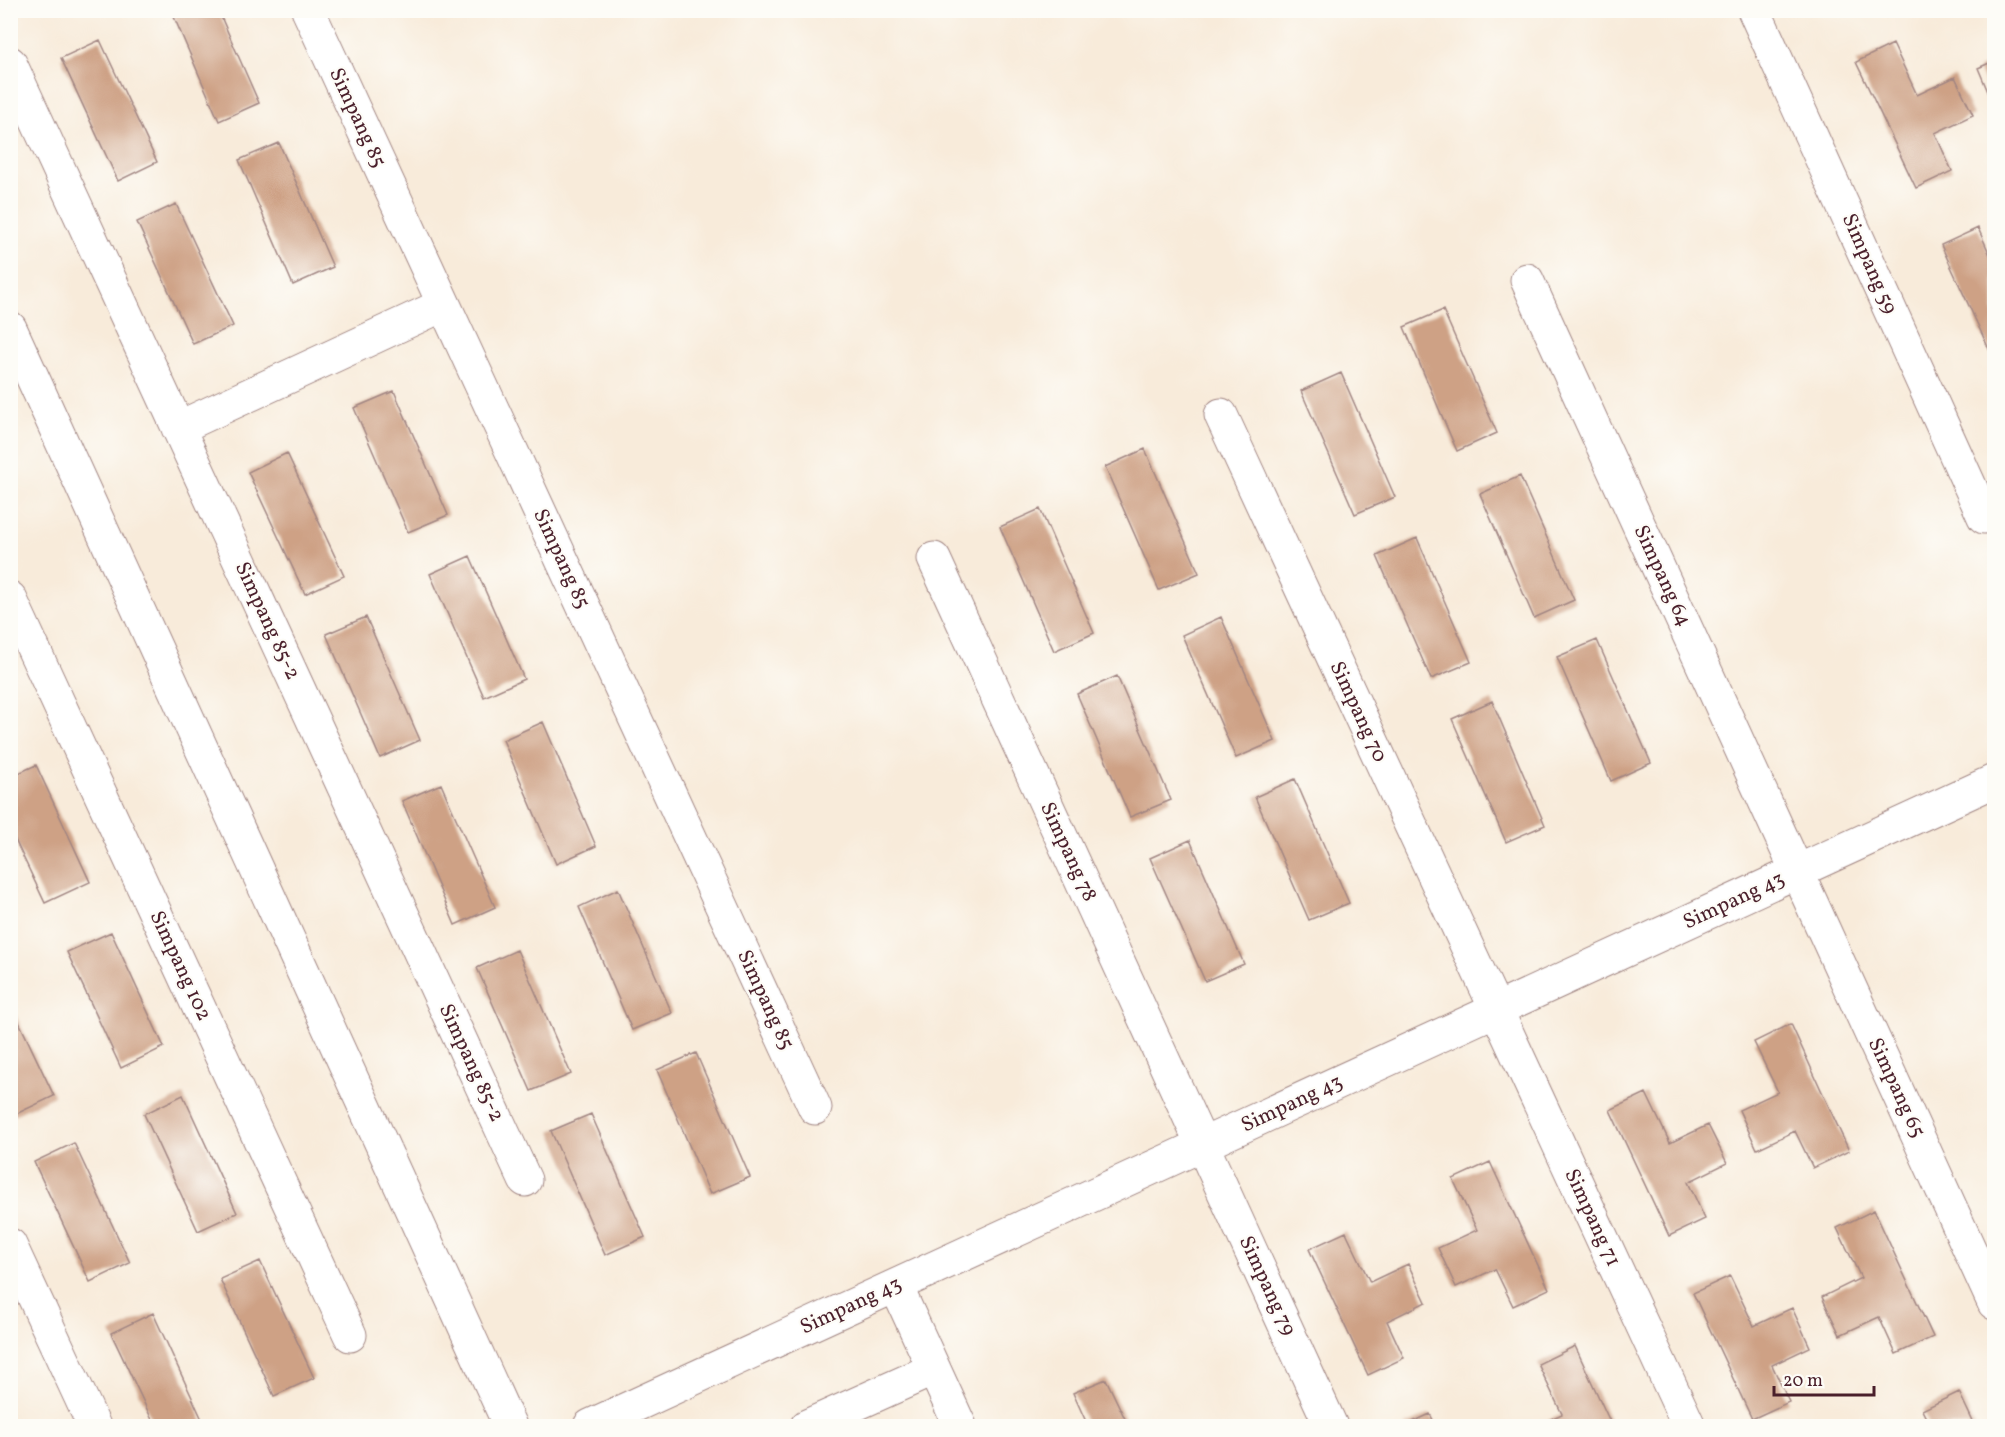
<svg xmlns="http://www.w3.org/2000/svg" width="2005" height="1437" font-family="Vollkorn,serif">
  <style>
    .building { fill: #cea185 }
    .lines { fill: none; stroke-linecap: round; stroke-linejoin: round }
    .street-casing { stroke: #a18582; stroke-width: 35 }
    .street { stroke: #fff; stroke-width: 33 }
    .labels { text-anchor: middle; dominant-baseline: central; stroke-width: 4.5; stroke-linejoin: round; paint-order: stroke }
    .street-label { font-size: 21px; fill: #4a1f2b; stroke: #fdfcf7 }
  </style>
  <rect width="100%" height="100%" fill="#fdfcf7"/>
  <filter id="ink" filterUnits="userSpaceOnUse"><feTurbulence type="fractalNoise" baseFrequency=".0167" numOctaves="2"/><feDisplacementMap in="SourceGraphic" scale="12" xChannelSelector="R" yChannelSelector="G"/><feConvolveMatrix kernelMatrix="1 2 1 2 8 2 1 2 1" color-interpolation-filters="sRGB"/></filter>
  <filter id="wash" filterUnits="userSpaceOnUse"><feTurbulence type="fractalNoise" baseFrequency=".008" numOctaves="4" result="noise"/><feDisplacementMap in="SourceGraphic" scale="24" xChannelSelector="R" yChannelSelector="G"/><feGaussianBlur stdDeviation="1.35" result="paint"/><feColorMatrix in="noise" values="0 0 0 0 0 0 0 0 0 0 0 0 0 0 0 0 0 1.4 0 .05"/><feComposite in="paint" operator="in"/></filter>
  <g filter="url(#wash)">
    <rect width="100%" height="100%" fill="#f8ebda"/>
    <g id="blocks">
      <path class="building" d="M171 10H218L259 103 219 121Z
        M100 40 157 162 118 181 61 58Z
        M1893 44 1917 95 1955 77 1973 115 1935 133 1952 171 1916 188 1856 62Z
        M1994 61V106L1978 68Z
        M279 143 333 267 293 285 239 160Z
        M176 204 233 326 193 344 137 222Z
        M1978 228 1994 264V360L1941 245Z
        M1443 310 1497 433 1457 451 1404 327Z
        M1341 373 1395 497 1355 514 1301 391Z
        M394 391 448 515 408 532 354 408Z
        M1145 449 1199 573 1159 590 1105 467Z
        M287 453 344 576 305 594 248 472Z
        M1520 476 1574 600 1534 618 1480 494Z
        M1040 509 1094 633 1054 651 1000 527Z
        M1417 538 1471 662 1431 679 1377 556Z
        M470 556 524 679 484 697 430 574Z
        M366 617 420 740 380 758 326 634Z
        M1221 617 1275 741 1236 758 1182 635Z
        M1597 640 1651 763 1611 781 1557 657Z
        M1117 676 1171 800 1130 817 1077 694Z
        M1492 701 1545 825 1506 842 1452 719Z
        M543 722 596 846 556 864 503 740Z
        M36 765 90 882 45 903 10 829V777Z
        M1295 779 1349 903 1309 920 1255 797Z
        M441 784 495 907 455 925 402 801Z
        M1190 840 1244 964 1205 981 1150 858Z
        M618 889 672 1013 632 1030 579 907Z
        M111 932 164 1047 121 1068 67 952Z
        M517 950 571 1074 531 1091 477 968Z
        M10 1003 54 1096 14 1115 10 1107Z
        M1791 1024 1849 1151 1813 1168 1795 1131 1757 1149 1739 1110 1778 1092 1754 1042Z
        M696 1053 750 1177 710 1194 657 1070Z
        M1646 1093 1670 1143 1708 1125 1727 1163 1688 1182 1705 1219 1669 1236 1610 1110Z
        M183 1095 237 1213 198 1231 144 1114Z
        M591 1114 645 1237 605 1255 551 1131Z
        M74 1143 130 1263 90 1282 34 1162Z
        M1490 1162 1549 1289 1513 1306 1495 1269 1456 1287 1438 1248 1477 1230 1453 1179Z
        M1874 1210 1933 1337 1896 1354 1879 1317 1840 1335 1822 1297 1861 1278 1837 1228Z
        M1346 1232 1370 1282 1408 1264 1426 1302 1387 1321 1404 1358 1368 1375 1309 1249Z
        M260 1261 314 1378 274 1396 220 1279Z
        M1730 1276 1754 1326 1792 1308 1810 1347 1772 1365 1789 1402 1752 1419 1693 1293Z
        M153 1313 205 1426H155L111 1333Z
        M1575 1346 1612 1426H1536L1562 1414 1538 1364Z
        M1106 1379 1128 1425 1125 1426H1088L1073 1393Z
        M1959 1392 1975 1426H1930L1922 1410Z
        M1430 1414 1436 1426H1404Z"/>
    </g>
  </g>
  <g filter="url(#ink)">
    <use href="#blocks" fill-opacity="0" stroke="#a18582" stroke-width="1.5"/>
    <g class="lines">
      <g class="street-casing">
        <path id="street" d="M308 10 815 1108
          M1754 10 1984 517
          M10 63 525 1180
          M1527 280 1994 1303
          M10 328 510 1426
          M1221 415 1689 1426
          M178 428 443 305
          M934 559 1331 1426
          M10 598 350 1335
          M10 1245 94 1426
          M896 1286 960 1426
          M590 1426 1994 781
          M807 1426 934 1369"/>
      </g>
      <use href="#street" class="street"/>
    </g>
  </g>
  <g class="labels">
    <g class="street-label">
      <text transform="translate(357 118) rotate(65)">Simpang 85</text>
      <text transform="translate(1869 264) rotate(66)">Simpang 59</text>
      <text transform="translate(561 559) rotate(65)">Simpang 85</text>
      <text transform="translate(1662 576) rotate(65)">Simpang 64</text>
      <text transform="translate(267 621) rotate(65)">Simpang 85-2</text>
      <text transform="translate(1358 712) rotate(65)">Simpang 70</text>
      <text transform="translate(1068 852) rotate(65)">Simpang 78</text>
      <text transform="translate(1734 901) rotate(-25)">Simpang 43</text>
      <text transform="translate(180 966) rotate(65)">Simpang 102</text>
      <text transform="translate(765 1000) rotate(65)">Simpang 85</text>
      <text transform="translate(471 1063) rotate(65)">Simpang 85-2</text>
      <text transform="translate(1896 1088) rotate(65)">Simpang 65</text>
      <text transform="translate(1292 1104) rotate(-25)">Simpang 43</text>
      <text transform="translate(1592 1218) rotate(65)">Simpang 71</text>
      <text transform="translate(1267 1286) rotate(65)">Simpang 79</text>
      <text transform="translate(851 1306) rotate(-25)">Simpang 43</text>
    </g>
  </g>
  <rect width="2005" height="1437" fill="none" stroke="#fdfcf7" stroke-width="36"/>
  <path d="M1774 1386v9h100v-9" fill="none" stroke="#4a1f2b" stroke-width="3"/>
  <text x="1783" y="1386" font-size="18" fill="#4a1f2b" stroke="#fdfcf7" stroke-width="4.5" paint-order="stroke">20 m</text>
</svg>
